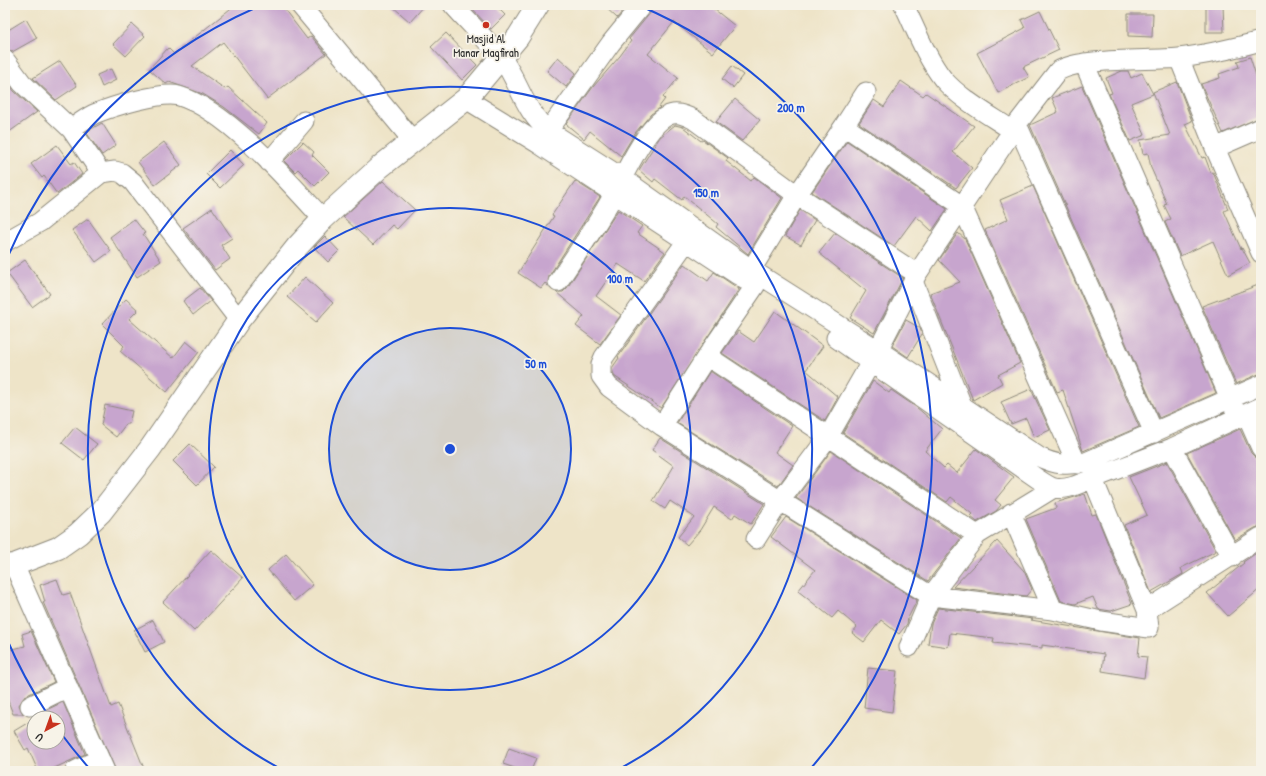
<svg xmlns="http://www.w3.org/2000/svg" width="1266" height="776" font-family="'Patrick Hand',sans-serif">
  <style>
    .building { fill: #c7a5ce }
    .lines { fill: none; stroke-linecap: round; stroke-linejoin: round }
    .street-casing { stroke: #8c887a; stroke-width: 21 }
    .secondary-casing { stroke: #8c887a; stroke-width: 24 }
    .street { stroke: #fff; stroke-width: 19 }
    .secondary { stroke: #fff; stroke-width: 22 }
    .ring { fill: none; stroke: #1d4ed8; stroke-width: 2 }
    .poi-dot { fill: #c8321e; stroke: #f7f3e8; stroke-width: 1.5 }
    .labels { text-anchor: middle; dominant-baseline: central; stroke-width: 3.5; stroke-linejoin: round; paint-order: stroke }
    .poi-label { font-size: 12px; fill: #2b2b2b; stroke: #f7f3e8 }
    .centre { fill: #1d4ed8; stroke: #f7f3e8; stroke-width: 2 }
    .ring-label { font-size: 12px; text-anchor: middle; font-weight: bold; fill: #1d4ed8; stroke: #f7f3e8; stroke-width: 3.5; stroke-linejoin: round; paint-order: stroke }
  </style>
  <rect width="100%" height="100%" fill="#f7f3e8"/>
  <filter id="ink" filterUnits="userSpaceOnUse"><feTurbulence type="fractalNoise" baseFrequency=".025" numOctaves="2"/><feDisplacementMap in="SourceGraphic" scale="8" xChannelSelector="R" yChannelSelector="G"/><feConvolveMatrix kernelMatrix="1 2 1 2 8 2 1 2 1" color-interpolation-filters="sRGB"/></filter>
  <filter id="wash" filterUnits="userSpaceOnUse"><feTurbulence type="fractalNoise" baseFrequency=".012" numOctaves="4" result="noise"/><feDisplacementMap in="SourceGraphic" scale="16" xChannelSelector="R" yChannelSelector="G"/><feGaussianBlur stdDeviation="0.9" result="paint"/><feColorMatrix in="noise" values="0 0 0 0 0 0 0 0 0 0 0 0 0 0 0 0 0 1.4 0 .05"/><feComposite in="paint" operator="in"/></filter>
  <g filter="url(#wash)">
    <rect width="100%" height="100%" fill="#eee4c8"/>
    <g id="blocks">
      <path class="building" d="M235 5H281L307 39 311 36 326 54 267 99 223 42 192 66 225 89 228 87 267 123 259 134 224 107 203 94 169 82 166 84 149 69 168 48 174 54Z
        M391 5H425L410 22Z
        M468 5H495L505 15 491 29Z
        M603 5H628L617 18Z
        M653 5H709L735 26 713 53 674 22 648 54 678 78 663 97 665 99 659 107 660 108 651 114 635 133 621 156 590 131 584 139 566 124 593 87 620 56 631 41 629 39 651 12Z
        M1206 5H1223L1224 32H1206Z
        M1040 11 1059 50 1023 67 1029 77 998 93 977 53 1025 28 1021 20Z
        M1128 14H1153L1152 37 1128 36Z
        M26 19 37 38 12 52 5 49V32Z
        M132 24 145 36 126 56 113 44Z
        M446 33 477 65 462 80 431 47Z
        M558 57 576 73 566 87 547 71Z
        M1250 57 1261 91V117L1223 133 1201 84 1220 78 1219 74 1239 67 1237 61Z
        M60 61 77 86 56 100 33 78Z
        M732 66 743 75 733 88 722 79Z
        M111 69 116 80 102 87 97 75Z
        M1122 71H1128L1131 78 1142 73 1153 94 1131 103 1145 135 1130 141 1109 94 1112 93 1106 78Z
        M5 79 14 91 37 112 5 135Z
        M901 81 923 96 926 93 974 126 953 152 972 168 956 188 859 123 874 100 884 107Z
        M1177 82 1192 121 1185 124 1202 158 1205 157 1211 173 1213 172 1228 209 1224 211 1241 249 1242 248 1250 263 1228 275 1213 241 1180 256 1165 222 1171 219 1164 205 1167 204 1151 168 1148 153 1143 154 1140 140 1170 135 1153 92Z
        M1082 86 1216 393 1159 418 1030 125 1058 112 1052 98Z
        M735 99 760 120 742 141 716 122Z
        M102 123 116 145 102 155 86 132Z
        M675 125 683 127 701 141 703 140 728 158 726 161 751 181 754 177 782 198 748 254 716 227 718 224 684 196 682 200 655 179 653 182 639 170 660 137Z
        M847 141 947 209 932 231 916 216 894 246 812 192Z
        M164 142 181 165 155 185 138 162Z
        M303 142 314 152 312 155 329 172 315 186 298 169 295 172 284 161Z
        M57 145 71 164 74 162 82 174 57 194 44 176 42 178 31 164Z
        M230 150 244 165 220 188 206 174Z
        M383 181 415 210 397 229 392 225 373 245 343 217Z
        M575 181 600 197 549 276 548 286 545 283 541 288 518 273 554 216 552 215Z
        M1033 186 1139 427 1083 451 1063 390 1057 392 985 230 1008 219 1000 200Z
        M212 208 232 238 221 245 230 259 215 270 183 228Z
        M618 210 642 226 637 233 665 252 644 281 618 264 596 296 621 315 600 344 576 326 584 316 556 292H563L567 288Z
        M800 210 815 220 801 245 785 236Z
        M88 219 111 251 96 262 72 230Z
        M134 219 145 233 143 234 161 261 137 277 110 237Z
        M835 233 903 278 874 333 850 318 866 291 819 253Z
        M958 233 965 239 1020 363 998 375 1002 383 973 400 930 293 960 282 939 260Z
        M325 236 339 251 328 262 314 247Z
        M25 260 50 294 32 307 7 273Z
        M684 264 708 281 714 272 739 289 661 408 614 376 612 368 619 358 618 357Z
        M305 277 333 303 316 322 287 297Z
        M1261 284V373L1236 384 1202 306Z
        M200 288 211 301 193 315 183 301Z
        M126 299 138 310 129 319 173 358 186 341 199 352 167 392 120 351 124 346 102 324Z
        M775 311 823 346 806 370 838 397 825 421 722 353 738 331 754 342Z
        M906 320 920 328 922 334 908 357 892 346Z
        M710 371 792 426 775 452 793 465 778 486 677 423Z
        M873 381 889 393 891 390 916 407 942 429 925 451 944 468 947 465 957 473 976 449 1014 477 995 500 1001 505 996 511 977 522 970 516 972 514 951 497 947 502 843 433Z
        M1031 389 1050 430 1034 437 1026 418 1011 424 1001 402Z
        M105 405 132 411 129 424H126L116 437 101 425Z
        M75 427 97 444 84 460 62 443Z
        M1240 429 1251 453 1255 457 1261 459V526L1255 528 1235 540 1187 453Z
        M660 438 764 504 751 524 735 514 732 519 714 507 700 530 687 545 678 537 694 517 670 501 665 509 653 501 674 466 652 450Z
        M190 444 214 467 197 485 173 461Z
        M831 451 961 538 928 581 796 498Z
        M1167 462 1216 551 1181 568 1183 574 1151 592 1124 525 1147 515 1129 477Z
        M1085 494 1092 515 1096 514 1132 604 1111 611 1098 609 1093 597 1075 604 1061 601 1026 519 1056 508 1055 503Z
        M786 517 917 600 908 618 907 624 899 634 881 620 864 642 852 633 857 627 838 611 832 618 798 591 815 570 771 537Z
        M997 541 1024 571 1032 589 1026 596 953 587Z
        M211 550 243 578 194 631 163 602Z
        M1261 550V588L1228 616 1207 593 1244 563 1243 562Z
        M286 554 313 585 294 601 268 570Z
        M57 579 63 595 70 593 111 707 118 704 145 771H116L43 602H45L40 585Z
        M938 608 1033 619 1031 620 1140 638 1138 656 1147 657 1144 678 1102 671 1104 654 1042 645V648L993 643 994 638 950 633 948 647 928 644 931 624Z
        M153 620 164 642 145 652 134 630Z
        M31 631 54 682 25 696 19 705 23 714H13L5 693V651L25 646 22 634Z
        M868 668 897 671 892 712 864 708Z
        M63 702 85 754 48 771H38L28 748 25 750 14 731 34 719V742H58V718H36L43 714H38Z
        M509 748 536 758 531 771H523L503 764Z"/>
    </g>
  </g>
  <g filter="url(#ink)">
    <use href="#blocks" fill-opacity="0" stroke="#8c887a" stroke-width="1"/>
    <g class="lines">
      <g class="street-casing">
        <path id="street" d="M300 5 413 141
          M453 5C468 22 486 39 501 57 519 81 524 112 549 131L621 177 752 270 878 350 1039 457C1056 465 1067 466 1086 462L1261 385
          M904 5C916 30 926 57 943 79 960 99 991 116 1013 131
          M1179 58 1215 148 1261 253
          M5 60 22 83 71 129C78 124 86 118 94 114 111 107 162 91 179 96 227 110 289 182 323 219
          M1084 63 1235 410
          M466 99 539 144 738 275
          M1017 124 1154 433
          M844 126 866 92
          M71 129 101 173
          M541 141 611 43 642 5
          M1215 148 1261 128
          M269 162 304 121
          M5 242 40 222 101 173 115 171 122 173 133 182 239 320
          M686 242 604 357 601 364V376L609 387 662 426 931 596 909 647
          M745 280 797 195 844 126 962 206 1077 464
          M913 281 963 408
          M558 282C577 253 598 224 614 194 625 173 646 127 667 116 676 111 684 115 693 119L797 195 917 274
          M836 338 1038 479C1053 489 1056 491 1074 486L1172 448 1261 407
          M707 356 977 535
          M1246 414 1261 448
          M662 426 707 356 755 286
          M1172 448 1232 557
          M1052 489 977 535 931 596 1053 610 1101 621 1149 628 1147 610 1093 479
          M1011 513 1053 610
          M756 539 780 501 828 437 878 350 917 274 1017 124 1058 71C1082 57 1148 61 1179 58 1207 55 1234 48 1261 41
          M14 565 105 771
          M1147 610 1261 537
          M30 706 68 687
          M75 771 99 759"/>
      </g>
      <g class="secondary-casing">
        <path id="secondary" d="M5 566 14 565 58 548 78 534 101 512 150 449 239 320 297 247 323 219 380 167 466 99 518 37 538 5"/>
      </g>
      <use href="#street" class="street"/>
      <use href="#secondary" class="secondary"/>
    </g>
  </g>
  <circle cx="450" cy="449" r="121" fill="#1d4ed8" fill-opacity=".12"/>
  <g class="ring">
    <circle cx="450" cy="449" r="121"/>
    <circle cx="450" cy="449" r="241"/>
    <path d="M283 770A362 362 0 1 1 617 770"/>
    <path d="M89 768A482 482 0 0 1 60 732M48 715A482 482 0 0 1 6 637M6 261A482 482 0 0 1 262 5M638 5A482 482 0 0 1 811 768"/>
  </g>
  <circle class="poi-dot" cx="486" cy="25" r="4"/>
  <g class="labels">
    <g class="poi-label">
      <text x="486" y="38">Masjid Al<tspan x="486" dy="14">Manar Magfirah</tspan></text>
    </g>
  </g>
  <circle cx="450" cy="449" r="6" class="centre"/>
  <g class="ring-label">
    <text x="791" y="112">200 m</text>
    <text x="706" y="197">150 m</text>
    <text x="620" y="283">100 m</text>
    <text x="536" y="368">50 m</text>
  </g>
  <rect width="1266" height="776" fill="none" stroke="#f7f3e8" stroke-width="20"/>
  <g transform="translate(46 730) rotate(221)"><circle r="19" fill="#f7f3e8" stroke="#a5a39c"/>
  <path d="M0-3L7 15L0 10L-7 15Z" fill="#c8321e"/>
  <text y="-6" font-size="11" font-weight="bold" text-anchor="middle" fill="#2b2b2b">U</text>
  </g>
</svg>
